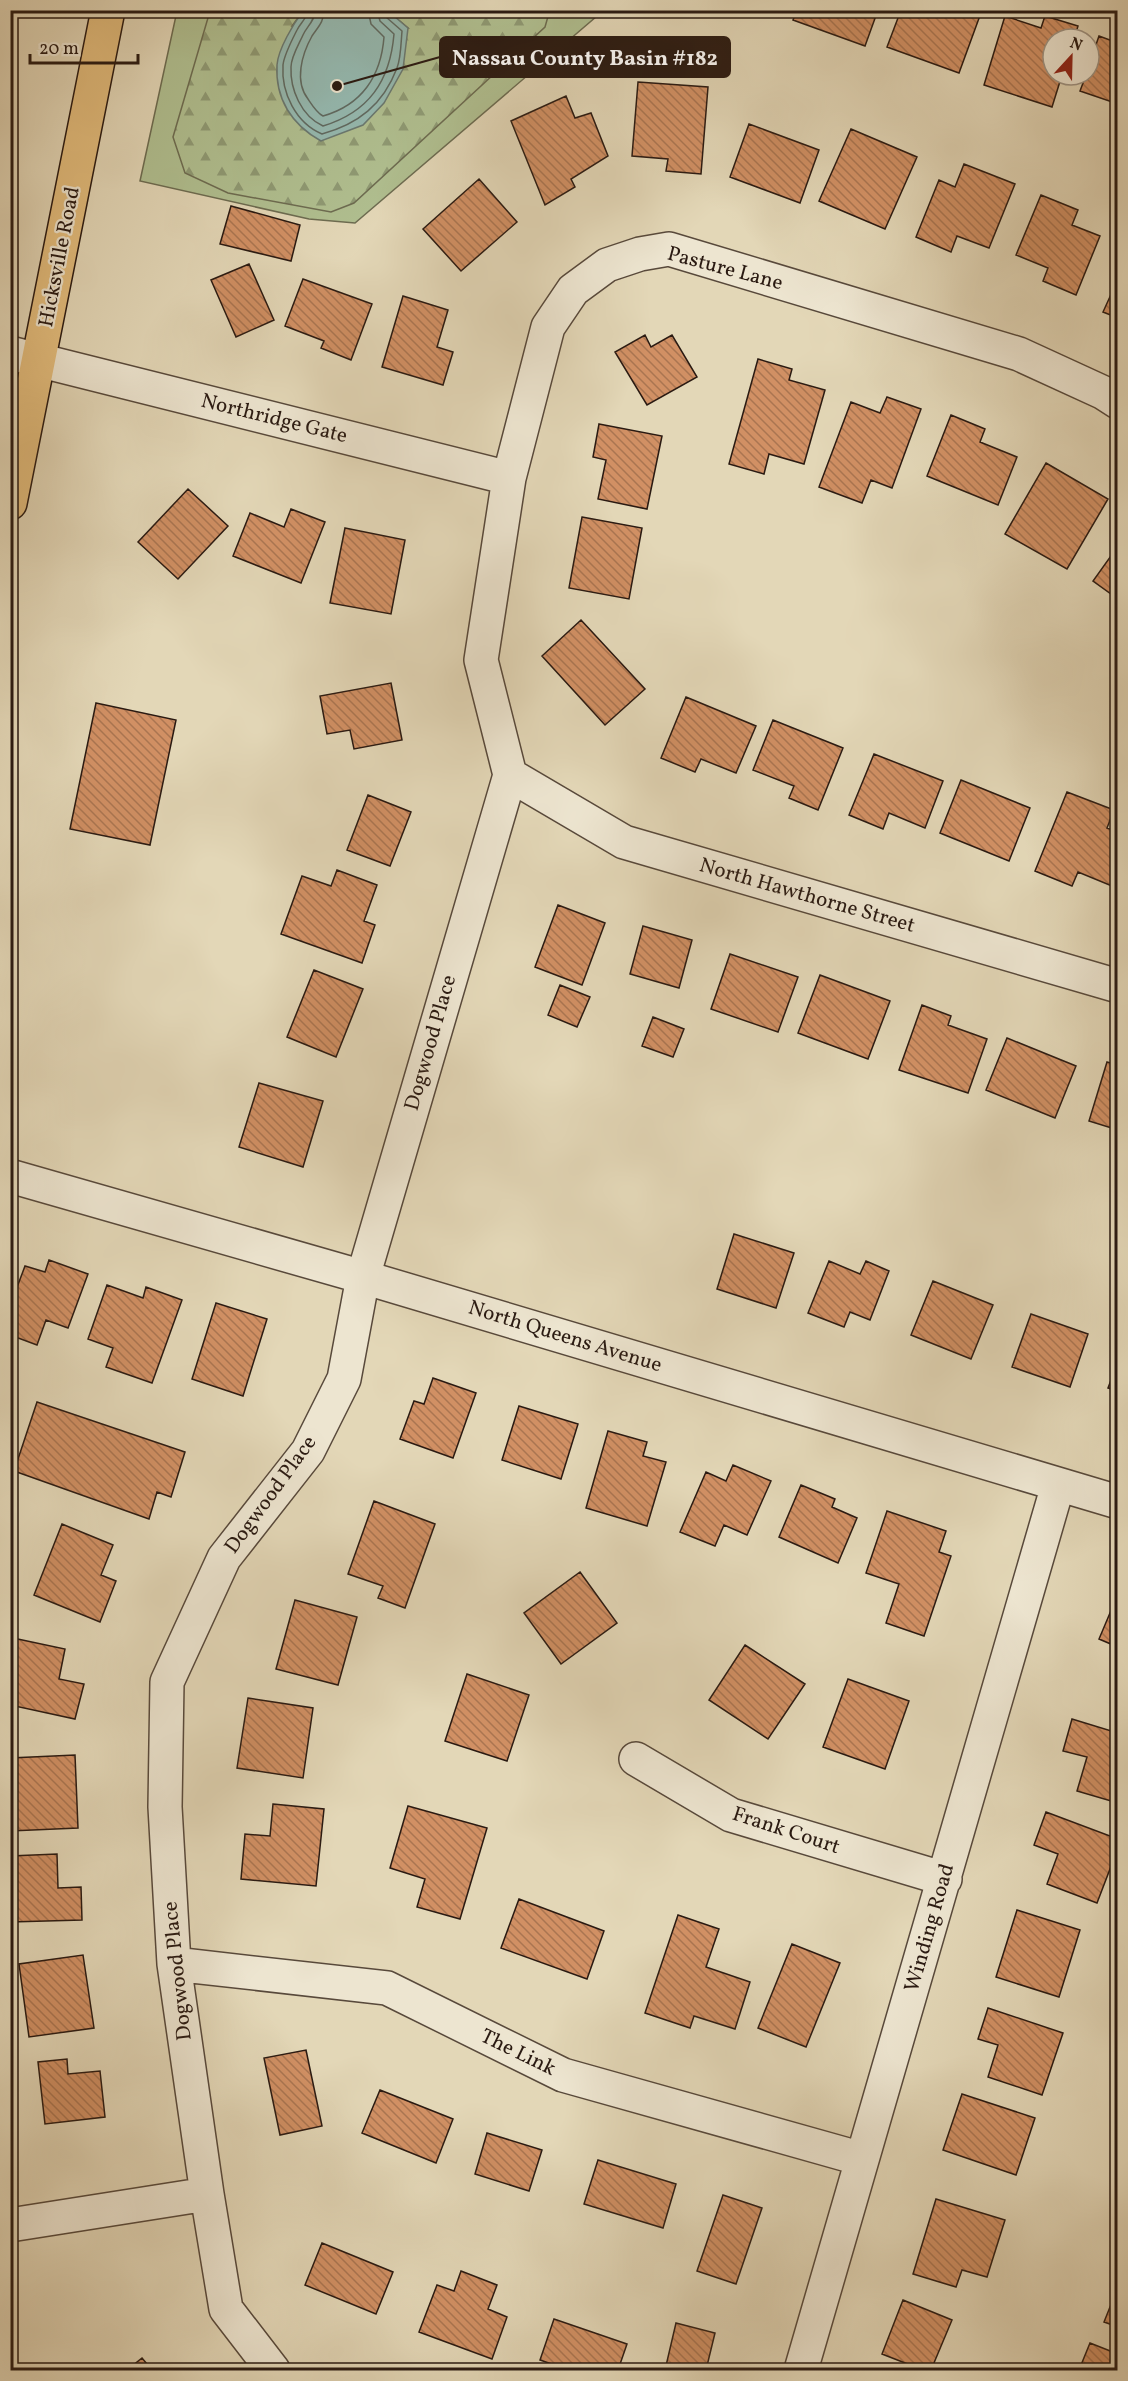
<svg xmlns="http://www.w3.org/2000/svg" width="1128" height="2381" font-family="Vollkorn,serif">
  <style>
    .grass { fill: #b0bf90; stroke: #6d6c51; stroke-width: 1.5 }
    .forest { fill: url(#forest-firs); stroke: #6d6c51; stroke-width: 1.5 }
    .water { fill: #95b9b0; stroke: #6a7971; stroke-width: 1.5 }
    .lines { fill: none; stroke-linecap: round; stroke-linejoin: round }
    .shore { stroke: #606a61; stroke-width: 1.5 }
    .building { fill: url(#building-back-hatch); stroke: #2a1a12; stroke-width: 1.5 }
    .minor-casing { stroke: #58493b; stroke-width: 36 }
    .major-casing { stroke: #2a1a12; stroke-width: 36 }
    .minor { stroke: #ede5d0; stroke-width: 33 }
    .major { stroke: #e2bc7c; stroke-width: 33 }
    .labels { text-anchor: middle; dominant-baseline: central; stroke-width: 4.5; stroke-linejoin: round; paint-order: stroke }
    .street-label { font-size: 21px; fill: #2a1a12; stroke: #ede5d0 }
    .leader { fill: none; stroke: #2a1a12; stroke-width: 2 }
    .callout-dot { fill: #2a1a12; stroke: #ede5d0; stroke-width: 2 }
    .callout { fill: #2a1a12; stroke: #2a1a12; stroke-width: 2 }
    .callout-label { font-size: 22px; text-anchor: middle; font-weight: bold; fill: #fff }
  </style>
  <defs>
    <pattern id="forest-firs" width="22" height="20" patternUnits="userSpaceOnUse" patternTransform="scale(1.5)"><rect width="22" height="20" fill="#b0bf90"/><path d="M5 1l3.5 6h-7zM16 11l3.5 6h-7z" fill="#8f9a74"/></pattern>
    <pattern id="building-back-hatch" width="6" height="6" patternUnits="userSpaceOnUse" patternTransform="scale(1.5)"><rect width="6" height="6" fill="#d19064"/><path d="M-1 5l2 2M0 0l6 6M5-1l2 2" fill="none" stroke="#aa7551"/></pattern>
  </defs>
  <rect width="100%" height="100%" fill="#e3d7b7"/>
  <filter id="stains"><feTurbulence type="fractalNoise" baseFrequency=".00333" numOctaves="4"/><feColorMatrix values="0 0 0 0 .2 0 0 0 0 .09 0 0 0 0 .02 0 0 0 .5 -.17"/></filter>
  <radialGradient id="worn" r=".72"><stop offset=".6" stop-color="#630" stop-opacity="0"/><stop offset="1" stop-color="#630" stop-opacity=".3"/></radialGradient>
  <path class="grass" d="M580 10 597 16 355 223 309 219 140 181 177 11Z"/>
  <path class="forest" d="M542 10 549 13 545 27 354 203 331 212 228 193 185 173 173 137 210 11H303L292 26 408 28 388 11Z"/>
  <path class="water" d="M303 11H388L408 28 403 69 384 103 363 125 321 141C292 125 275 99 277 65 278 49 294 23 303 11Z"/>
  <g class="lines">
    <path class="shore" d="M308 10C307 19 300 23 297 30 292 40 284 55 283 65 281 93 296 123 322 134 358 124 383 105 397 68 401 58 401 42 402 31L386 17 385 10
      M315 10C315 21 307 26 303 35 299 44 291 57 291 67 290 89 301 116 323 126 369 112 390 81 394 34L380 21 377 10
      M324 10C324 22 318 27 312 36 302 54 294 81 308 99 312 105 317 113 323 116 362 105 381 76 384 37L371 24 368 10"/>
  </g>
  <path class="building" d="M797 10H878L865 46 793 20Z
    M901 10H982L959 73 887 47Z
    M1005 16 1041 28 1045 16 1078 26 1074 39H1053V75H1062L1052 107 984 85Z
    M1099 36 1118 43V104L1080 91 1086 75H1089V65Z
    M638 82 708 87 701 174 666 171 668 159 632 156Z
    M566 96 575 118 591 113 608 156 571 179 575 187 545 205 511 121Z
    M749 124 819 150 800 203 730 177Z
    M851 129 917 157 885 229 819 201Z
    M964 164 1015 184 989 248 957 236 951 252 916 237 939 180 955 187Z
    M479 179 517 222 461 271 423 229Z
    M1041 195 1078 210 1072 225 1100 236 1076 295 1043 281 1048 268 1016 255Z
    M231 206 300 225 291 261 220 244Z
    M249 264 274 320 236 337 211 280Z
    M303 279 372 304 351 360 321 348 324 341 285 326Z
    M1118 279V318L1103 312Z
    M403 296 448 310 437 347 453 352 443 385 382 367Z
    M645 335 651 347 672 335 697 377 647 405 615 352Z
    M758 359 792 369 789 380 825 390 804 464 769 454 764 474 729 464Z
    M887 397 921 409 892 488 871 480 862 503 819 487 851 402 880 413Z
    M951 415 985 429 980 442 1017 457 998 505 927 476Z
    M599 424 662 436 647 509 598 499 606 460 593 457Z
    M1046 463 1108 499 1067 569 1005 534Z
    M188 489 228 526 178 579 138 542Z
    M291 509 325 522 301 583 233 556 250 513 284 527Z
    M582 517 642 528 629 599 569 588Z
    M345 528 405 540 391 614 330 603Z
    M1118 546V599L1093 581Z
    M581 620 645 689 605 725 542 656Z
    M391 683 402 740 354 749 350 730 327 734 320 696Z
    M686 697 756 726 736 773 701 759 695 772 661 758Z
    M96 703 176 720 150 845 70 829Z
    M773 720 843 748 818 810 789 798 794 786 753 770Z
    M874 754 943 781 925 828 889 813 883 829 849 815Z
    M961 780 1030 808 1009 861 940 833Z
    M1067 792 1114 810 1107 828 1118 832V872L1112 886 1078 872 1072 886 1035 871Z
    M368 795 411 812 390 866 347 850Z
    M337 870 377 885 364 921 375 925 362 963 281 934 302 876 331 886Z
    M558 905 605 923 582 985 535 967Z
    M643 926 692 940 679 988 630 974Z
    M730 954 798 977 778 1032 711 1009Z
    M314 970 363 989 336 1057 287 1037Z
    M820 975 890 1001 868 1059 798 1033Z
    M560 985 590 997 577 1027 548 1015Z
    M922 1005 951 1016 948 1025 987 1039 968 1093 899 1070Z
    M653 1017 684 1029 673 1057 642 1046Z
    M1007 1038 1076 1066 1055 1118 986 1090Z
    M1107 1062 1118 1065V1130L1089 1121Z
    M259 1083 323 1101 303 1167 239 1147Z
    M734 1234 794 1253 776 1308 717 1289Z
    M49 1260 88 1274 68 1328 46 1320 37 1345 10 1335V1306L25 1266 45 1272Z
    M829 1261 860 1274 866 1261 889 1271 870 1320 850 1312 844 1327 808 1313Z
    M933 1281 993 1305 971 1359 911 1335Z
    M107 1285 143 1298 146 1287 182 1300 152 1383 106 1367 113 1348 88 1339Z
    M216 1303 267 1319 243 1396 192 1379Z
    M1031 1314 1088 1334 1070 1387 1012 1367Z
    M1118 1362V1391L1108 1388Z
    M433 1378 476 1393 453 1458 400 1439 414 1401 424 1404Z
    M37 1402 185 1452 171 1497 157 1492 149 1519 14 1471Z
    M519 1406 578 1424 561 1479 502 1460Z
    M608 1431 647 1442 643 1456 666 1462 647 1526 586 1508Z
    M733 1465 771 1481 747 1535 724 1525 715 1546 680 1532 706 1472 726 1481Z
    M801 1485 835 1499 832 1507 857 1518 838 1563 779 1537Z
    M374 1501 435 1524 405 1608 378 1598 383 1586 348 1574Z
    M887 1511 946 1531 939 1552 951 1556 924 1636 886 1623 899 1584 866 1573Z
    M62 1524 113 1545 101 1575 116 1581 100 1622 34 1595Z
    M580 1572 617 1623 561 1664 524 1613Z
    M1118 1594V1647L1099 1639Z
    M295 1600 357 1617 338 1685 276 1669Z
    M13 1638 65 1649 59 1679 84 1684 75 1719 10 1705V1647Z
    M745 1645 805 1684 768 1739 709 1700Z
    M467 1674 529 1695 507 1761 445 1741Z
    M848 1679 909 1701 885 1769 823 1747Z
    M248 1698 313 1708 303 1778 237 1768Z
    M1072 1719 1118 1733V1803L1077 1791 1087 1757 1063 1751Z
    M75 1755 78 1828 10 1831V1758Z
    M273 1804 324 1809 316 1886 241 1879 245 1834 270 1836Z
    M408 1806 487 1828 460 1919 417 1907 425 1879 390 1868Z
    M1046 1812 1118 1839V1848L1097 1903 1047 1884 1058 1854 1034 1845Z
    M57 1854 58 1888 81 1887 82 1920 10 1922V1856Z
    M519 1899 604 1931 587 1979 501 1948Z
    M1017 1910 1080 1930 1059 1997 996 1977Z
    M678 1915 719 1929 706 1967 750 1982 735 2029 694 2016 690 2028 645 2013Z
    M792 1944 840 1963 806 2047 758 2028Z
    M83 1955 94 2028 29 2037 19 1964Z
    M988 2008 1063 2033 1042 2095 988 2077 998 2045 978 2039Z
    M306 2050 322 2126 280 2135 264 2058Z
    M67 2059 68 2074 100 2071 105 2117 45 2124 38 2062Z
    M380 2090 453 2119 436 2163 362 2133Z
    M962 2094 1035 2118 1016 2175 943 2150Z
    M487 2133 542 2150 529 2191 475 2174Z
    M598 2160 676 2184 663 2228 584 2204Z
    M723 2195 762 2208 736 2284 697 2271Z
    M936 2199 1005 2220 987 2277 962 2270 956 2287 913 2274Z
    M322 2243 393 2272 376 2314 305 2285Z
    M461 2271 497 2285 488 2309 507 2317 492 2359 419 2332 437 2285 454 2291Z
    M1118 2287V2327L1104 2322Z
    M903 2300 952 2320 931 2370H923L882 2354Z
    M554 2319 627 2344 618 2370H569L540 2360Z
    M676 2323 715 2333 706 2370H665Z
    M1090 2343 1118 2354V2370H1079Z
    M142 2358 152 2370H127Z"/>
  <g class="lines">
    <g class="minor-casing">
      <path id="minor" d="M10 353 509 478
        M510 775 481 660 509 478 548 327 573 290 607 265 640 254 669 249 1019 354 1104 393 1118 402
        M510 775 624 842 1118 986
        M10 1176 363 1277 1118 1502
        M636 1759 731 1815 945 1879
        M174 1964 387 1988 563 2075 862 2159
        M10 2225 207 2194
        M273 2370 226 2309 207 2194 174 1964 165 1807 167 1682 224 1558 308 1451 344 1379 363 1277 510 775
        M801 2370 1058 1485"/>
    </g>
    <g class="major-casing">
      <path id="major" d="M10 503 108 10"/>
    </g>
    <use href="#minor" class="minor"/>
    <use href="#major" class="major"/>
  </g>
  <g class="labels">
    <g class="street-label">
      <text transform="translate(60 257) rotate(-79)">Hicksville Road</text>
      <text transform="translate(725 269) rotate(15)">Pasture Lane</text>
      <text transform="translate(274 419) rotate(14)">Northridge Gate</text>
      <text transform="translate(807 896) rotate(16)">North Hawthorne Street</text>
      <text transform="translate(431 1043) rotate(-74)">Dogwood Place</text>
      <text transform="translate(565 1337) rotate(17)">North Queens Avenue</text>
      <text transform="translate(271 1495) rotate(-54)">Dogwood Place</text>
      <text transform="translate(786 1831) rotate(18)">Frank Court</text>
      <text transform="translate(930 1928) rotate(-74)">Winding Road</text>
      <text transform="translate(178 1971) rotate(-96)">Dogwood Place</text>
      <text transform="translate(518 2053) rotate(26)">The Link</text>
    </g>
  </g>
  <path class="leader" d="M337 86L440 57"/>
  <circle class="callout-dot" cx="337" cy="86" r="6"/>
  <rect class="callout" x="440" y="37" width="290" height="40" rx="6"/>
  <g class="callout-label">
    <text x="585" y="65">Nassau County Basin #182</text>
  </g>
  <rect width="1128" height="2381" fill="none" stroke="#e3d7b7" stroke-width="36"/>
  <rect x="12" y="12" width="1104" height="2357" fill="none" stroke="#2a1a12" stroke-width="3"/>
  <rect x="18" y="18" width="1092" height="2345" fill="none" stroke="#2a1a12" stroke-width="1.5"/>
  <g transform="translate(1071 57) rotate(22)"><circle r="28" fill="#ede5d0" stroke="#9f9484" stroke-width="1.5"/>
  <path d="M0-4.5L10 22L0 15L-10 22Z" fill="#8f2418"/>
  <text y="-9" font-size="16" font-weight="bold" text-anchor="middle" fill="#2a1a12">N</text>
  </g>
  <path d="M30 54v9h108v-9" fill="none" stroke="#2a1a12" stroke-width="3"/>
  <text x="39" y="54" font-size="18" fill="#2a1a12" stroke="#ede5d0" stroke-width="4.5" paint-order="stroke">20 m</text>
  <rect width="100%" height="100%" filter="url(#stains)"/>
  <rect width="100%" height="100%" fill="url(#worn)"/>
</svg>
